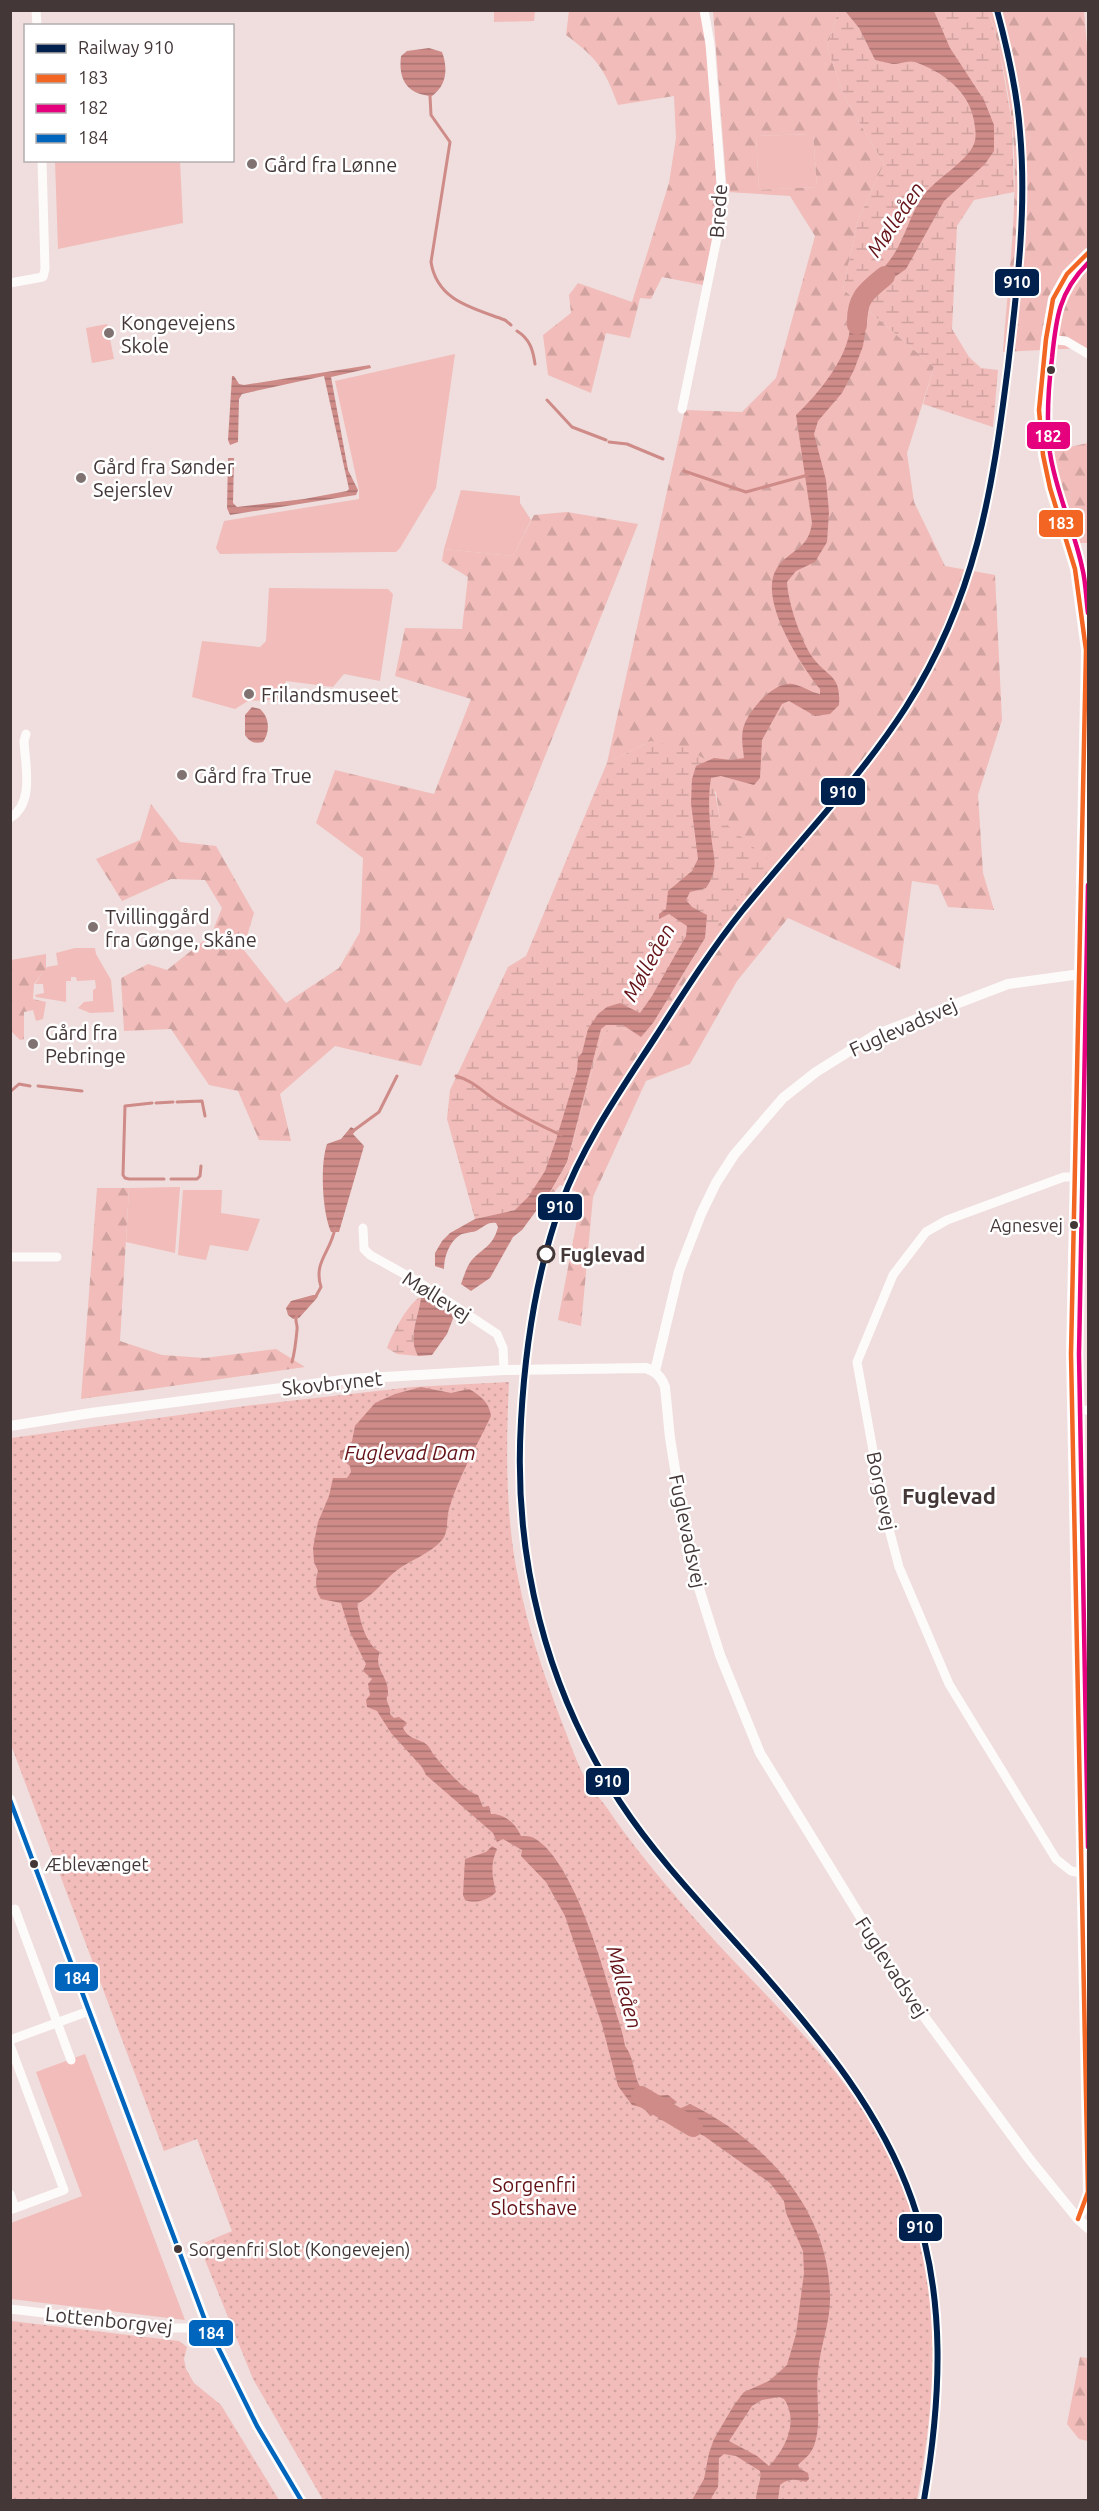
<svg xmlns="http://www.w3.org/2000/svg" width="1099" height="2511" font-family="Ubuntu,sans-serif">
  <style>
    .grass { fill: #f1bcb9 }
    .forest { fill: url(#forest-firs); fill-rule: evenodd }
    .wetland { fill: url(#wetland-marsh) }
    .park { fill: url(#park-dots) }
    .water { fill: url(#water-rules); fill-rule: evenodd }
    .lines { fill: none; stroke-linecap: round; stroke-linejoin: round }
    .stream { stroke: #ce8b88; stroke-width: 3 }
    .river { stroke: #ce8b88; stroke-width: 20 }
    .minor { stroke: #fdfafa; stroke-width: 9 }
    .tertiary { stroke: #fdfafa; stroke-width: 10 }
    .bus-1-casing { stroke: #fff; stroke-width: 9 }
    .bus-2-casing { stroke: #fff; stroke-width: 9 }
    .bus-3-casing { stroke: #fff; stroke-width: 9 }
    .bus-1 { stroke: #f26522; stroke-width: 4.5 }
    .bus-2 { stroke: #e5007d; stroke-width: 4.5 }
    .bus-3 { stroke: #0065bd; stroke-width: 4.5 }
    .rail-1-casing { stroke: #fff; stroke-width: 10 }
    .rail-1 { stroke: #00214d; stroke-width: 6 }
    .poi-dot { fill: #7f7271; stroke: #fff; stroke-width: 2 }
    .bus-dot { fill: #433837; stroke: #fff; stroke-width: 2 }
    .stop-dot { fill: #fff; stroke: #433837; stroke-width: 3 }
    .labels { text-anchor: middle; dominant-baseline: central; stroke-width: 5; stroke-linejoin: round; paint-order: stroke }
    .bus-label { font-size: 18px; fill: #433837; stroke: #fff; text-anchor: start }
    .poi-label { font-size: 20px; fill: #433837; stroke: #fff; text-anchor: start }
    .street-label { font-size: 20px; fill: #433837; stroke: #fff }
    .stop-label { font-size: 20px; font-weight: bold; fill: #433837; stroke: #fff; text-anchor: start }
    .park-label { font-size: 20px; fill: #641116; stroke: #fff }
    .water-label { font-size: 21px; font-style: italic; fill: #651318; stroke: #fff }
    .quarter-label { font-size: 22px; font-weight: bold; fill: #433837; stroke: #fff }
    .line-badge { stroke: #fff; stroke-width: 2 }
    .badge-label { font-size: 16px; text-anchor: middle; font-weight: bold; fill: #fff }
  </style>
  <defs>
    <pattern id="forest-firs" width="22" height="20" patternUnits="userSpaceOnUse" patternTransform="scale(1.5)"><rect width="22" height="20" fill="#f1bcb9"/><path d="M5 1l3.5 6h-7zM16 11l3.5 6h-7z" fill="#d0a2a0"/></pattern>
    <pattern id="wetland-marsh" width="20" height="14" patternUnits="userSpaceOnUse" patternTransform="scale(1.5)"><rect width="20" height="14" fill="#f1bcb9"/><path d="M1 5h8M5 5V1M11 12h8M15 12V8" fill="none" stroke="#d0a2a0"/></pattern>
    <pattern id="park-dots" width="8" height="8" patternUnits="userSpaceOnUse" patternTransform="scale(1.5)"><rect width="8" height="8" fill="#f1bcb9"/><path d="M2 2h.1M6 6h.1" fill="none" stroke="#d0a2a0" stroke-width="1.8" stroke-linecap="round"/></pattern>
    <pattern id="water-rules" width="6" height="5" patternUnits="userSpaceOnUse" patternTransform="scale(1.5)"><rect width="6" height="5" fill="#ce8b88"/><path d="M0 2.5h6" fill="none" stroke="#a97370"/></pattern>
  </defs>
  <rect width="100%" height="100%" fill="#efdedd"/>
  <path class="grass" d="M482 11H535L534 21 494 22V12Z
    M813 134 817 187 759 190 756 136Z
    M55 161H180L183 223 58 249Z
    M107 324 114 359 92 363 86 328Z
    M455 354 436 488 400 548 396 552H384L220 554 216 548 224 521 359 499V490L335 381Z
    M461 490 520 496V503L531 520 513 556 444 549Z
    M269 588 388 589 393 594 380 681 344 674 333 687 286 681 280 699 248 701 235 709 192 697 202 641 260 647 266 641Z
    M75 948H95L96 954 111 980 114 1012 90 1013 78 1008 84 1002 93 1001V990L96 988 95 980 77 981 76 977H71V981H66V1002L36 997 35 995 44 993 43 984H35L47 967 58 965 56 953Z
    M180 1187 175 1253 126 1242 129 1188Z
    M183 1190H222L221 1213 260 1219 248 1251 210 1245 206 1260 178 1255Z
    M85 2054 185 2320 11 2299V2223L82 2196 36 2072Z"/>
  <path class="forest" d="M569 11H701L707 44 717 191 713 234 703 285 662 277 651 299 640 298 630 338 606 333 591 393 548 375 543 335 571 313 569 295 578 283 632 302 669 183 676 138 674 96 618 105C604 68 598 59 566 35Z
    M713 11H838L827 48 845 98 884 164 858 220 843 289 934 367 907 453 914 502 945 566 995 575 1002 720 978 795 983 873 994 910 948 907 938 885 912 881 900 969 788 918 737 981 690 1064 646 1081 593 1197 581 1326 558 1320 582 1194 560 1185 540 1211 567 1163 602 1035 613 1028 645 1032 701 946 720 820 716 792 651 741 607 763 685 410 742 412 776 378 815 236 790 196 727 192ZM813 134 817 187 759 190 756 136Z
    M989 11H1084L1088 58V351L1084 348 1003 352C1008 277 1020 198 1012 123 1008 85 999 47 989 11Z
    M1088 443V543H1075L1051 451Z
    M567 512 638 524 421 1066 335 1046 280 1094 291 1141 259 1140 238 1091 209 1085 171 1029 124 1031 121 978 148 964 167 970 211 935 222 908 205 880 171 879 122 901 96 859 140 840 151 804 180 842 216 846 254 913 243 949 286 1003 339 968 360 932 363 858 316 823 335 770 434 794 471 699 395 676 405 628 462 629 468 577 442 561 444 549 513 556 534 515Z
    M46 954V969L34 984 33 999 46 1002 43 1019 36 1021 33 1010 24 1012V1039L20 1040 11 1031 12 1019 11 960Z
    M97 1188H129L120 1341 162 1355 205 1358 276 1349 305 1367 81 1399Z
    M1080 2357 1088 2358V2441L1079 2439 1067 2424Z"/>
  <path class="wetland" d="M838 11H845L859 28 875 60C912 67 916 58 944 36L934 11H989L1000 53 1012 123 1014 192 974 200 957 226 952 329 969 357 981 368 998 370 993 427 923 404 934 367 843 289 858 220 884 164 845 98 827 48Z
    M651 741 682 747 709 761 720 819 770 861 701 946 645 1032 613 1028 602 1035 567 1163 540 1211 515 1210 475 1219 447 1119 450 1090 508 967 526 956 607 763Z
    M421 1297C419 1317 407 1337 418 1356L397 1354 387 1348C391 1336 409 1301 421 1297Z"/>
  <path class="park" d="M509 1382C506 1447 505 1519 519 1582 528 1629 544 1675 561 1720 568 1737 574 1756 582 1772 588 1785 599 1797 607 1808 632 1845 660 1878 688 1911 747 1979 816 2039 866 2114 945 2232 942 2367 917 2500H323L253 2379 199 2245 232 2231 197 2139 164 2151 11 1745V1438L253 1405 412 1387Z
    M11 2321 179 2341 187 2347 184 2359 186 2369 194 2383 221 2405 279 2500H11Z"/>
  <path class="water" d="M845 11H934L950 48 984 100 994 125V151L985 164 944 201 906 269 879 288 872 299 860 290C866 278 878 275 886 265 905 243 908 217 923 196 936 178 966 163 974 144 977 136 975 128 974 121 969 91 943 72 915 62 908 60 900 64 893 64 887 63 880 61 875 60L859 28Z
    M429 48 442 52C448 68 447 85 432 96 408 94 398 81 401 56L407 51Z
    M855 295 869 306 863 346 854 370 842 393 818 421 814 434 826 480 829 512 827 542 815 562 796 571 787 582C788 603 801 641 813 658 828 678 841 674 839 705L830 714 815 716 789 701 782 704 762 740 760 778 754 785 721 776 711 778C708 796 709 816 711 834 713 858 720 866 706 888L690 892 686 900 692 907 707 915 705 938 653 1023 641 1037 623 1025H606L601 1029 567 1162 550 1192 522 1230 513 1237 490 1278 471 1291 461 1284C464 1276 466 1268 471 1261 482 1248 493 1247 498 1227L496 1223C488 1222 485 1226 478 1230 473 1233 465 1232 460 1235 449 1242 444 1257 444 1269L435 1266V1253L442 1241 450 1233 475 1219 515 1210 529 1196 545 1171 556 1140 577 1071 578 1057 582 1053 588 1029 598 1014 607 1007 620 1003 640 1013 652 996 686 936 687 926 669 914 659 919V914L666 909 668 891 692 871 698 859 691 803 692 779 696 766 714 758 731 760 744 758C743 749 741 738 743 729 747 712 774 680 793 684 803 686 810 692 820 694V689C800 664 757 598 777 568 790 549 808 551 812 523L796 415C816 396 841 366 848 339 853 322 845 314 855 295Z
    M370 365 371 368 331 377 348 470 358 490 356 495 230 515 227 508 228 458H234L233 503 237 507 304 499 347 491 349 489 324 376 242 394 239 399 238 442 230 445 228 440 232 376H234L239 384 244 385Z
    M252 707 260 709C270 718 270 732 263 742 254 744 250 742 245 735V715Z
    M351 1127 356 1130 353 1134 364 1146 339 1232H331C322 1212 320 1164 327 1144L341 1139Z
    M425 1292 454 1316 447 1334 432 1355 418 1356C407 1337 419 1317 421 1297Z
    M313 1295H318L317 1298 299 1318 293 1319 288 1315 286 1308 291 1301Z
    M421 1387 451 1393 469 1389C481 1396 489 1402 491 1416 477 1446 458 1477 449 1509 446 1519 449 1532 442 1540 430 1554 410 1560 396 1571 382 1582 373 1596 357 1604 360 1619 365 1644 380 1652 373 1668 388 1676 388 1692 388 1697 386 1697 387 1701 389 1707 391 1708 390 1714L394 1718 399 1717 407 1723 403 1728C408 1739 417 1738 426 1744 429 1746 431 1751 434 1755 443 1766 465 1792 478 1795L483 1807 489 1806 491 1814C504 1814 516 1823 521 1836 525 1836 530 1836 534 1838 572 1859 603 1965 614 2006 618 2020 623 2032 625 2046 641 2066 627 2100 668 2095L677 2102 650 2116 644 2108 632 2105 618 2086 602 2025 565 1916 546 1882 521 1856 522 1850 503 1839 497 1842 493 1833 426 1775 422 1767 391 1733 377 1711 367 1707 366 1700 370 1695 368 1684 372 1679 363 1671 366 1664 350 1632 341 1603 321 1599C315 1590 315 1581 318 1571L314 1562 313 1548 318 1522 329 1496 333 1478H347L351 1472 350 1466 340 1458V1451L351 1446 355 1426 375 1403 395 1394Z
    M492 1846 497 1849C490 1865 492 1875 496 1892 489 1900 475 1904 465 1900L463 1895 465 1859 486 1852Z
    M690 2104C764 2140 829 2209 830 2296 831 2321 820 2346 818 2372 815 2396 823 2425 813 2448 810 2455 803 2460 798 2465L800 2469 808 2473 809 2479 806 2482C796 2479 788 2478 780 2485L778 2500H756C756 2490 762 2480 760 2471L736 2456 724 2454 719 2458 718 2487 710 2500H692L704 2479 709 2453 714 2439 734 2405 744 2392 769 2381 787 2365 796 2334 804 2273 803 2251 786 2213 784 2201 770 2183 704 2136 678 2124 657 2119ZM779 2397 784 2399C799 2421 786 2448 769 2466L757 2456 729 2441 752 2406 762 2400Z"/>
  <g class="lines">
    <path class="stream" d="M430 96 431 115 450 142 431 262C437 301 473 308 505 320L511 325
      M517 331C530 339 533 350 535 364
      M547 400 572 427 606 440
      M609 442 627 444 663 459
      M684 471 746 492 808 475
      M456 1076C472 1080 483 1092 497 1101 517 1114 539 1125 561 1135
      M38 1086 82 1091
      M10 1092 19 1084 30 1086
      M177 1102 202 1101 205 1116
      M152 1103 125 1106 123 1175 125 1178 129 1179H164
      M156 1103 173 1102
      M353 1131 379 1112 397 1076
      M171 1179H197L200 1176 201 1166
      M316 1296 321 1287C313 1262 331 1252 335 1228
      M292 1362C295 1351 296 1341 297 1330 298 1323 294 1322 297 1315"/>
    <path class="river" d="M857 325C856 299 865 292 885 276
      M641 2096 693 2127"/>
    <path class="minor" d="M36 10 37 26
      M10 283 43 277 45 269 42 160
      M1046 339 1066 341 1088 354
      M682 409 718 233 722 195 710 44 704 10
      M10 818C35 803 25 765 24 741L26 734
      M1075 1162H1088
      M1075 1177H1064L947 1220 926 1232 893 1275 857 1362 883 1506 899 1567 949 1684 1056 1859 1071 1871 1081 1873
      M363 1228 364 1249 370 1255 417 1281 497 1334 503 1348 504 1370
      M10 1257H57
      M1073 1411 1088 1410
      M1075 1545 1088 1544
      M15 1909 71 2060
      M10 2040 89 2011
      M10 2045 64 2190 10 2210
      M10 2194 15 2208
      M10 2309 172 2328H189L206 2323"/>
    <path class="tertiary" d="M655 1371 679 1271 701 1214 716 1183 734 1155 783 1098 816 1072 875 1035 1008 984 1088 973
      M10 1426 91 1413 350 1379 504 1370 646 1368C656 1372 661 1376 665 1387L670 1438 682 1513 698 1585 720 1655 760 1753 909 1996 1030 2160 1078 2219 1088 2228
      M10 1799 206 2323 257 2426 301 2500
      M1078 2219 1085 2205 1088 2192 1071 1354 1086 650 1075 569 1050 488 1043 455 1039 410 1046 339 1053 299 1067 274 1088 253"/>
    <g class="bus-1-casing">
      <path id="bus-1" d="M1078 2219 1088 2192 1071 1354 1086 650 1075 569 1050 488 1043 455 1039 410 1046 339 1053 299 1067 274 1088 253"/>
    </g>
    <g class="bus-2-casing">
      <path id="bus-2" d="M1088 263C1059 292 1056 318 1052 358 1048 390 1046 421 1050 453 1056 493 1074 529 1082 567 1086 582 1086 598 1088 613
        M1088 885 1079 1354 1088 1847"/>
    </g>
    <g class="bus-3-casing">
      <path id="bus-3" d="M10 1800 206 2323 257 2426 301 2500"/>
    </g>
    <use href="#bus-1" class="bus-1"/>
    <use href="#bus-2" class="bus-2"/>
    <use href="#bus-3" class="bus-3"/>
    <g class="rail-1-casing">
      <path id="rail-1" d="M924 2500C941 2400 947 2297 912 2200 881 2112 822 2041 761 1971 713 1916 660 1863 620 1802 545 1688 513 1556 521 1421 525 1349 536 1273 561 1204 583 1144 621 1090 656 1036 683 994 710 951 742 911 797 843 859 780 906 707 976 597 992 493 1008 366 1017 289 1027 210 1020 132 1017 91 1008 51 997 10"/>
    </g>
    <use href="#rail-1" class="rail-1"/>
  </g>
  <g class="poi-dot">
    <circle cx="252" cy="164" r="6"/>
    <circle cx="109" cy="333" r="6"/>
    <circle cx="81" cy="478" r="6"/>
    <circle cx="249" cy="694" r="6"/>
    <circle cx="182" cy="775" r="6"/>
    <circle cx="93" cy="927" r="6"/>
    <circle cx="33" cy="1044" r="6"/>
  </g>
  <g class="bus-dot">
    <circle cx="1051" cy="370" r="5"/>
    <circle cx="1074" cy="1225" r="5"/>
    <circle cx="34" cy="1864" r="5"/>
    <circle cx="178" cy="2249" r="5"/>
  </g>
  <circle class="stop-dot" cx="546" cy="1254" r="8"/>
  <g class="labels">
    <g class="bus-label">
      <text x="1063" y="1225" text-anchor="end">Agnesvej</text>
      <text x="45" y="1864">Æblevænget</text>
      <text x="189" y="2249">Sorgenfri Slot (Kongevejen)</text>
    </g>
    <g class="poi-label">
      <text x="264" y="164">Gård fra Lønne</text>
      <text x="121" y="322">Kongevejens<tspan x="121" dy="23">Skole</tspan></text>
      <text x="93" y="466">Gård fra Sønder<tspan x="93" dy="23">Sejerslev</tspan></text>
      <text x="261" y="694">Frilandsmuseet</text>
      <text x="194" y="775">Gård fra True</text>
      <text x="105" y="916">Tvillinggård<tspan x="105" dy="23">fra Gønge, Skåne</tspan></text>
      <text x="45" y="1032">Gård fra<tspan x="45" dy="23">Pebringe</tspan></text>
    </g>
    <g class="street-label">
      <text transform="translate(718 211) rotate(-86)">Brede</text>
      <text transform="translate(903 1027) rotate(-24)">Fuglevadsvej</text>
      <text transform="translate(437 1296) rotate(32)">Møllevej</text>
      <text transform="translate(332 1383) rotate(-6)">Skovbrynet</text>
      <text transform="translate(882 1491) rotate(78)">Borgevej</text>
      <text transform="translate(688 1531) rotate(78)">Fuglevadsvej</text>
      <text transform="translate(892 1967) rotate(57)">Fuglevadsvej</text>
      <text transform="translate(109 2320) rotate(6)">Lottenborgvej</text>
    </g>
    <g class="stop-label">
      <text x="560" y="1254">Fuglevad</text>
    </g>
    <g class="park-label">
      <text x="534" y="2184">Sorgenfri<tspan x="534" dy="23">Slotshave</tspan></text>
    </g>
    <g class="water-label">
      <text transform="translate(895 219) rotate(-56)">Mølleåen</text>
      <text transform="translate(648 962) rotate(-61)">Mølleåen</text>
      <text x="410" y="1452">Fuglevad Dam</text>
      <text transform="translate(625 1987) rotate(75)">Mølleåen</text>
    </g>
    <g class="quarter-label">
      <text x="949" y="1495">Fuglevad</text>
    </g>
  </g>
  <g class="line-badge">
    <rect x="994" y="268" width="46" height="29" rx="6" fill="#00214d"/>
    <rect x="1026" y="421" width="45" height="29" rx="6" fill="#e5007d"/>
    <rect x="1038" y="509" width="46" height="29" rx="6" fill="#f26522"/>
    <rect x="820" y="777" width="46" height="29" rx="6" fill="#00214d"/>
    <rect x="537" y="1193" width="46" height="28" rx="6" fill="#00214d"/>
    <rect x="585" y="1767" width="45" height="29" rx="6" fill="#00214d"/>
    <rect x="54" y="1963" width="45" height="29" rx="6" fill="#0065bd"/>
    <rect x="898" y="2213" width="45" height="29" rx="6" fill="#00214d"/>
    <rect x="188" y="2319" width="46" height="28" rx="6" fill="#0065bd"/>
  </g>
  <g class="badge-label">
    <text x="1017" y="288">910</text>
    <text x="1048" y="442">182</text>
    <text x="1061" y="529">183</text>
    <text x="843" y="798">910</text>
    <text x="560" y="1213">910</text>
    <text x="608" y="1787">910</text>
    <text x="77" y="1984">184</text>
    <text x="920" y="2233">910</text>
    <text x="211" y="2339">184</text>
  </g>
  <rect width="1099" height="2511" fill="none" stroke="#433837" stroke-width="24"/>
  <rect x="24" y="24" width="210" height="138" fill="#ffffff" stroke="#b4afaf" stroke-width="1.5"/>
  <rect x="36" y="44" width="30" height="9" fill="#00214d" stroke="#b4afaf" stroke-width="1.5"/>
  <text x="78" y="54" font-size="18" fill="#433837">Railway 910</text>
  <rect x="36" y="74" width="30" height="9" fill="#f26522" stroke="#b4afaf" stroke-width="1.5"/>
  <text x="78" y="84" font-size="18" fill="#433837">183</text>
  <rect x="36" y="104" width="30" height="9" fill="#e5007d" stroke="#b4afaf" stroke-width="1.5"/>
  <text x="78" y="114" font-size="18" fill="#433837">182</text>
  <rect x="36" y="134" width="30" height="9" fill="#0065bd" stroke="#b4afaf" stroke-width="1.5"/>
  <text x="78" y="144" font-size="18" fill="#433837">184</text>
</svg>
